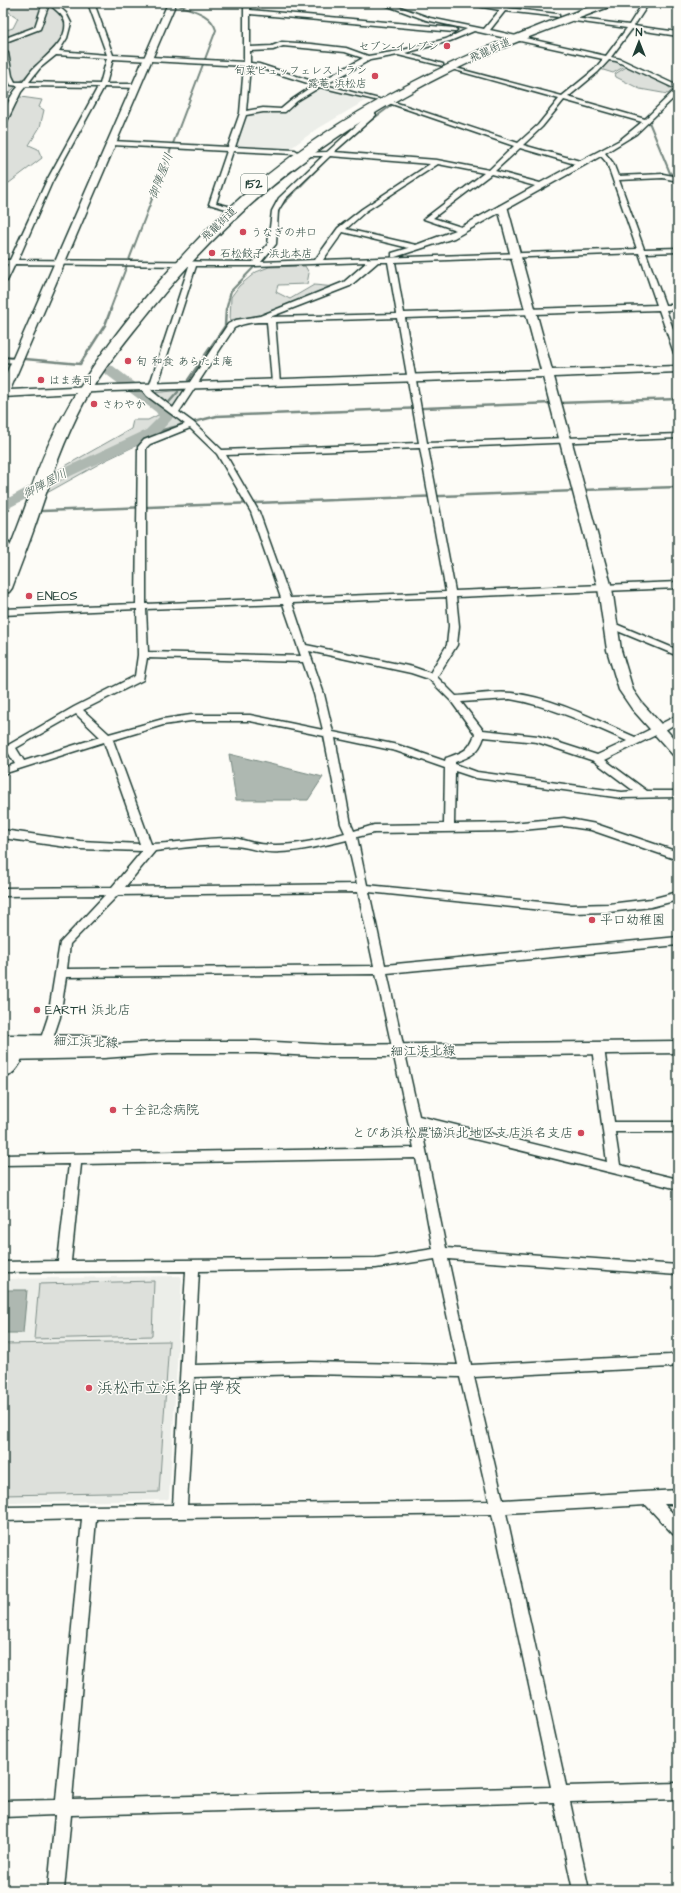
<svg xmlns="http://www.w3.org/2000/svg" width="681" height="1893" font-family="'Architects Daughter','Klee One',sans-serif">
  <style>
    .built { fill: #eceee9 }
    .green { fill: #dde0db; stroke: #7e8e88 }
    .water { fill: #aeb8b1; stroke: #75877f }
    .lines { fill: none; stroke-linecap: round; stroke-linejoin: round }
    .stream-far1 { stroke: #75877f; stroke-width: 2 }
    .stream { stroke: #75877f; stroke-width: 2.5 }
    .river { fill: #aeb8b1; fill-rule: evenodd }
    .street-casing { stroke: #1f3d34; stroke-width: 3 }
    .secondary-casing { stroke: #1f3d34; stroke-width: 3 }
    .highway-casing { stroke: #1f3d34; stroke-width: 3 }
    .street { fill: #fdfcf7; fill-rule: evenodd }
    .secondary { fill: #fdfcf7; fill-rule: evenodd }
    .highway { fill: #fdfcf7; fill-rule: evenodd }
    .poi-dot { fill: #d1495b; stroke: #fdfcf7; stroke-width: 1.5 }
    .labels { text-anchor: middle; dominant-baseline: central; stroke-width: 3; stroke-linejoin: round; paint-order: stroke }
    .far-poi-label { font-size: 11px; fill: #1f3d34; stroke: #fdfcf7; text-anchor: start }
    .far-street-label { font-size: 11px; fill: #1f3d34; stroke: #fdfcf7 }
    .far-water-label { font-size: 12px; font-style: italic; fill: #435c53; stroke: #fdfcf7 }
    .shield { fill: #fdfcf7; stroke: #62766e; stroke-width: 1 }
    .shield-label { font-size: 12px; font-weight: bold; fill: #1f3d34 }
    .poi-label { font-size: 13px; fill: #1f3d34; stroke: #fdfcf7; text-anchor: start }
    .street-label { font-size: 13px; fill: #1f3d34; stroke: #fdfcf7 }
    .near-poi-label { font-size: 16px; fill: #1f3d34; stroke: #fdfcf7; text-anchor: start }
  </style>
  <rect width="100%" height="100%" fill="#fdfcf7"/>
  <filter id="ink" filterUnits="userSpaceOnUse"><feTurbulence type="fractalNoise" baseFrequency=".025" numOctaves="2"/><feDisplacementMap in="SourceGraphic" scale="8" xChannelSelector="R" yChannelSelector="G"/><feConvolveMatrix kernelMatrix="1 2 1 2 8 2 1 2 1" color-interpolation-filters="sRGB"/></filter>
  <g filter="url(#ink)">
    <path class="built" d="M319 86 368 99 314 131 287 151 235 147 245 114 264 112H286L297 101Z
      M179 1276 182 1279 169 1498 166 1500 3 1503V1279Z"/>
    <path class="green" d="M3 3H50L63 15 66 23 63 38 7 95 42 100 39 107 44 110 40 127 29 145 38 149 42 158 9 183 3 182V31L13 28 18 18 3 8Z
      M610 60 627 65 613 73 600 69Z
      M628 66 665 84 672 90 668 94 640 89 616 77 615 74Z
      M305 266 309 273 307 284 278 285 276 292 290 299 314 285 336 287 266 314 230 320 231 297 239 286 256 272 269 267Z
      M186 390 175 411 181 424 106 460 45 494 51 474 131 429 133 420H148L160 414 150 393Z
      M154 1281 152 1336 34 1339 39 1284Z
      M169 1341 159 1492 3 1495V1344Z"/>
    <path class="water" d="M229 754 323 777 308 800H236Z
      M3 1290H27L23 1333H3Z"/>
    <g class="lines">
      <path class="stream-far1" d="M649 122 670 173 678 177
        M366 124 392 105
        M278 214 280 207 331 155
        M110 310 216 30C211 13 190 10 176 4
        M226 310 231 291 257 264"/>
      <path class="stream" d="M3 357 80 364 105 325 111 309
        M188 380 225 326 226 309
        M558 403 678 399
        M162 410 178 392
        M151 433 217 416 552 403
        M582 490 678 487
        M3 508 9 509
        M42 511 576 491"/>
      <path class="river" d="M108 365 113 366 167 407 173 417 171 420 156 436 60 481 3 511V501L50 475 146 430 159 417 156 412 103 372 101 369 103 366Z"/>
      <g class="street-casing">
        <path id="street" d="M43 3H55L66 13 71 23 67 38 59 51 107 55 88 3H94L113 55 244 62V3H250V10L454 28 457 30 454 32 250 14V47L272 46 282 42 311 44 346 48 368 56 399 51 446 39 467 29 426 20 380 3H389L430 18 484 29 500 10 459 3 502 7 507 3 510 5 508 8 557 14 559 15V17L505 11 490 30 606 56 627 28 567 20 564 18 565 17 629 25 643 3H649L634 26 678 32V36L632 29 611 57 620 59 678 86V94L636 134 605 153 613 163 618 176 663 174 678 177V181L663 178 619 180 644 249 678 248V252L646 253 665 305H678V309L666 310 678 342V355L674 353 659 310 405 318 427 443 678 434V438L428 448 455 591 678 582V588L456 597 459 626 457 645 437 677 456 696C474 695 494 691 512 693 555 698 596 720 635 737L678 715V722L662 732 605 760 647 791H678V797L622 798 476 778 455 771 454 824 512 823 564 818 596 824 678 852V860L591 830 564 826 512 831 374 833 357 837 367 885 571 905 609 904 651 899 678 892V900L651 907 609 912 571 913 369 892 385 965 678 937V945L387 973 419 1116 607 1162 592 1048 594 1045H602L604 1048 614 1122H678V1132H615L620 1165 678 1179V1189L421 1126 446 1248 678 1265V1275L448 1259 471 1365 670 1355 678 1353V1365L670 1367 474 1377 503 1500 678 1490V1504H664L678 1519V1536L673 1534 646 1505 506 1513 566 1786 678 1783V1799L570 1802 589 1890H573L554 1802 71 1815 64 1890H48L55 1815 3 1817V1801L56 1800 82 1519 3 1521V1507L173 1505 186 1271 3 1272V1262L58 1261 69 1164 3 1165V1155L414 1148 376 974 66 977 60 1017 52 1041 50 1044H42L40 1041 48 1017 60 943 105 895 3 896V888L112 887 142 851 80 849 3 838V830L80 841 140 844 104 742 3 774V768L15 764 5 747 74 707 135 676 138 655 137 609 3 615V609L136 604 138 447 144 440 185 424 147 396 140 387 147 385 153 392 173 408 228 324 236 320 260 316 344 282 367 262 255 266H196L157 387 153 389 149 387 189 266 15 264 7 281 3 283V274L8 264H3V260H10L46 182 98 87 26 86 21 92 6 123 3 125C3 112 10 95 19 86L11 85 6 76 3 50 8 53 12 76 15 82H23C27 77 31 70 37 65 47 55 68 40 65 22 63 14 54 9 49 4L40 29 3 43V39L35 27ZM474 31 603 59 594 70 562 96 448 66V68L559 99 538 125 518 143 388 100 383 101 514 146 489 170 437 160 334 152 375 116 376 115 372 109H368L369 114 327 152 301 153 300 154 303 156H323L279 198 272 211 268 244 253 262 18 260 52 182 104 87 137 88 140 86 137 84H106L113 59 244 66 240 113 228 147 112 141 109 143 112 145 227 151 209 204 226 209 229 207 228 206 216 203 233 151 295 154 298 152 295 150 235 147 246 115 263 112H285L297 101 320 87 379 101V99L325 85 370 60 398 55 443 66V64L405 53 450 41ZM283 46 345 52 363 58 318 83 259 64 250 63V51L273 50ZM56 55 107 58 100 84 29 82 40 68ZM609 60 616 61 676 89 645 119 568 97 598 72ZM250 66 256 67 314 85 293 99 281 109 263 108 246 111ZM564 100 642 122 620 140 580 161 523 145 542 127ZM520 148 575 164 540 183 495 171ZM330 156 430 164 362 209 338 228 315 260 261 262 276 244 278 211 285 199ZM601 156 607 163 637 249 323 260 343 232 409 248 392 253V257H395L454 238ZM438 164 484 173 424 219 456 230 416 245 346 229 366 211ZM491 174 535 186 461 227 433 218ZM639 253 657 305 404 313 395 262ZM378 262H388L397 314 270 317 350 286ZM397 318 419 443 222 450 194 423 179 412 234 328C246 322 255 322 267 322L272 383 276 385 280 383 275 322ZM190 428 217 454 251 512 281 598 146 604V448L150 444ZM420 448 446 592 290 598 259 512 226 455ZM447 597 449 626 447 645 430 673 413 667 306 645 292 603ZM283 604 301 656 148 652 146 609ZM309 651 411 673 429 679 451 701 475 734C469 751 463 752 446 758L445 761 398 745 333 732 324 694ZM147 658 303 662 314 694 323 730 250 715H191L163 719 109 734 83 710 143 680ZM510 699C551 706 589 724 627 741L597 755 538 736 483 730 461 702ZM76 714 100 737 24 761 16 748ZM191 721H250L324 736 341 824 345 833C318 840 288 848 260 844 250 843 241 838 230 838 203 838 177 843 151 844L113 740 163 725ZM484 737 537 742 594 761 634 791 622 792 477 772 455 764V762C470 757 479 753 484 737ZM335 738 396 751 445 768 444 824 374 825 354 831 351 824ZM347 840 357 884 125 887 155 851C181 848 208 844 235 846 250 847 264 854 280 852 303 851 325 845 347 840ZM358 892 374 966 67 969 70 944 118 895ZM416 1158 433 1249 376 1258 71 1261 81 1164ZM435 1259 458 1365 307 1362 194 1365 199 1271 376 1268ZM307 1374 460 1377 489 1501 187 1505 194 1377ZM492 1514 551 1787 72 1799 96 1519Z
          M3 358 17 359 21 361 17 363 3 362Z
          M611 622 678 650V656L608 627V623Z
          M17 1050 21 1051C26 1061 12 1076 3 1079V1066L10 1058 13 1051Z"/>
      </g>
      <g class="secondary-casing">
        <path id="secondary" d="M168 3H176L10 390 113 385 541 370 498 208 499 206H507L552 370 678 366V372L554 377 612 588 621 650 633 690 642 703 678 743V757L673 755 632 709 619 690 607 650 598 588 543 377 113 391 3 397V381Z
          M3 542 9 543 10 546 9 549 3 550Z
          M3 1035 100 1036 106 1037 108 1042 107 1045 168 1041H256L332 1045 678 1041V1053L398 1057H332L256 1053H168L104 1058 3 1060V1048L6 1047H3Z"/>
      </g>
      <g class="highway-casing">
        <path id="highway" d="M600 3H616L614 5C567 23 520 39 475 60 347 119 241 198 153 307 128 338 102 369 83 404 64 440 52 475 39 514 31 539 21 563 12 588L9 592 3 593C3 585 2 575 3 567 4 558 9 549 12 542 18 527 24 511 29 496 51 425 90 366 136 309 164 275 192 244 223 214 328 113 464 52 600 3Z"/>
      </g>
      <use href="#street" class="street"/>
      <use href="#secondary" class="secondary"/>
      <use href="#highway" class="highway"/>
    </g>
  </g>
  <g class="poi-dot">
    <circle cx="447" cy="46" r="4"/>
    <circle cx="375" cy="76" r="4"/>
    <circle cx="243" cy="232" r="4"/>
    <circle cx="212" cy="253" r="4"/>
    <circle cx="128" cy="361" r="4"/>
    <circle cx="41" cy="380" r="4"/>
    <circle cx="94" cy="404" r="4"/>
    <circle cx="29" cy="596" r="4"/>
    <circle cx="592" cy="920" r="4"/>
    <circle cx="37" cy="1010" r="4"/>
    <circle cx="113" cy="1110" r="4"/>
    <circle cx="581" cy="1133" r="4"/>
    <circle cx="89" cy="1388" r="4"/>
  </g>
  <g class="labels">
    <g class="far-poi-label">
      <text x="439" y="46" text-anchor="end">セブン-イレブン</text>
      <text x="367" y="70" text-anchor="end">旬菜ビュッフェレストラン<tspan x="367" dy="13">露菴 浜松店</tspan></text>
      <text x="251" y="232">うなぎの井口</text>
      <text x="220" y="253">石松餃子 浜北本店</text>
      <text x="136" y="361">旬 和食 あらたま庵</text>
      <text x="49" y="380">はま寿司</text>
      <text x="102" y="404">さわやか</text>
    </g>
    <g class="far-street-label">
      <text transform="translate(490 50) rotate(-24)">飛龍街道</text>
      <text transform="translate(219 224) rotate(-44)">飛龍街道</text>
    </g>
    <g class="far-water-label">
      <text transform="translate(161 176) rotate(-69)">御陣屋川</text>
      <text transform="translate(45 484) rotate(-28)">御陣屋川</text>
    </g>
    <rect class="shield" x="241" y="174" width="26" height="20" rx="3"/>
    <g class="shield-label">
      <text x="254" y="184">152</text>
    </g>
    <g class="poi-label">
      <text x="37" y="596">ENEOS</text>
      <text x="600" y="920">平口幼稚園</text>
      <text x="45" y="1010">EARTH 浜北店</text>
      <text x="121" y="1110">十全記念病院</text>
      <text x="573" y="1133" text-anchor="end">とぴあ浜松農協浜北地区支店浜名支店</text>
    </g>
    <g class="street-label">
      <text transform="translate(86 1042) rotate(2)">細江浜北線</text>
      <text transform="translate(423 1051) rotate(-1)">細江浜北線</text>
    </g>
    <g class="near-poi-label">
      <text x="97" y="1388">浜松市立浜名中学校</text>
    </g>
  </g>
  <rect width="681" height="1893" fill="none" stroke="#fdfcf7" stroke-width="16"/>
  <rect x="8" y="8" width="665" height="1877" fill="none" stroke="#1f3d34" stroke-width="1.5" filter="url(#ink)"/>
  <g transform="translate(639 42)" stroke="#fdfcf7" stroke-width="3" paint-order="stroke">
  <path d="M0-3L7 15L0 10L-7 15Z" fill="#1f3d34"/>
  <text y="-6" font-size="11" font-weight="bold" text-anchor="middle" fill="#1f3d34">N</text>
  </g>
</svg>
